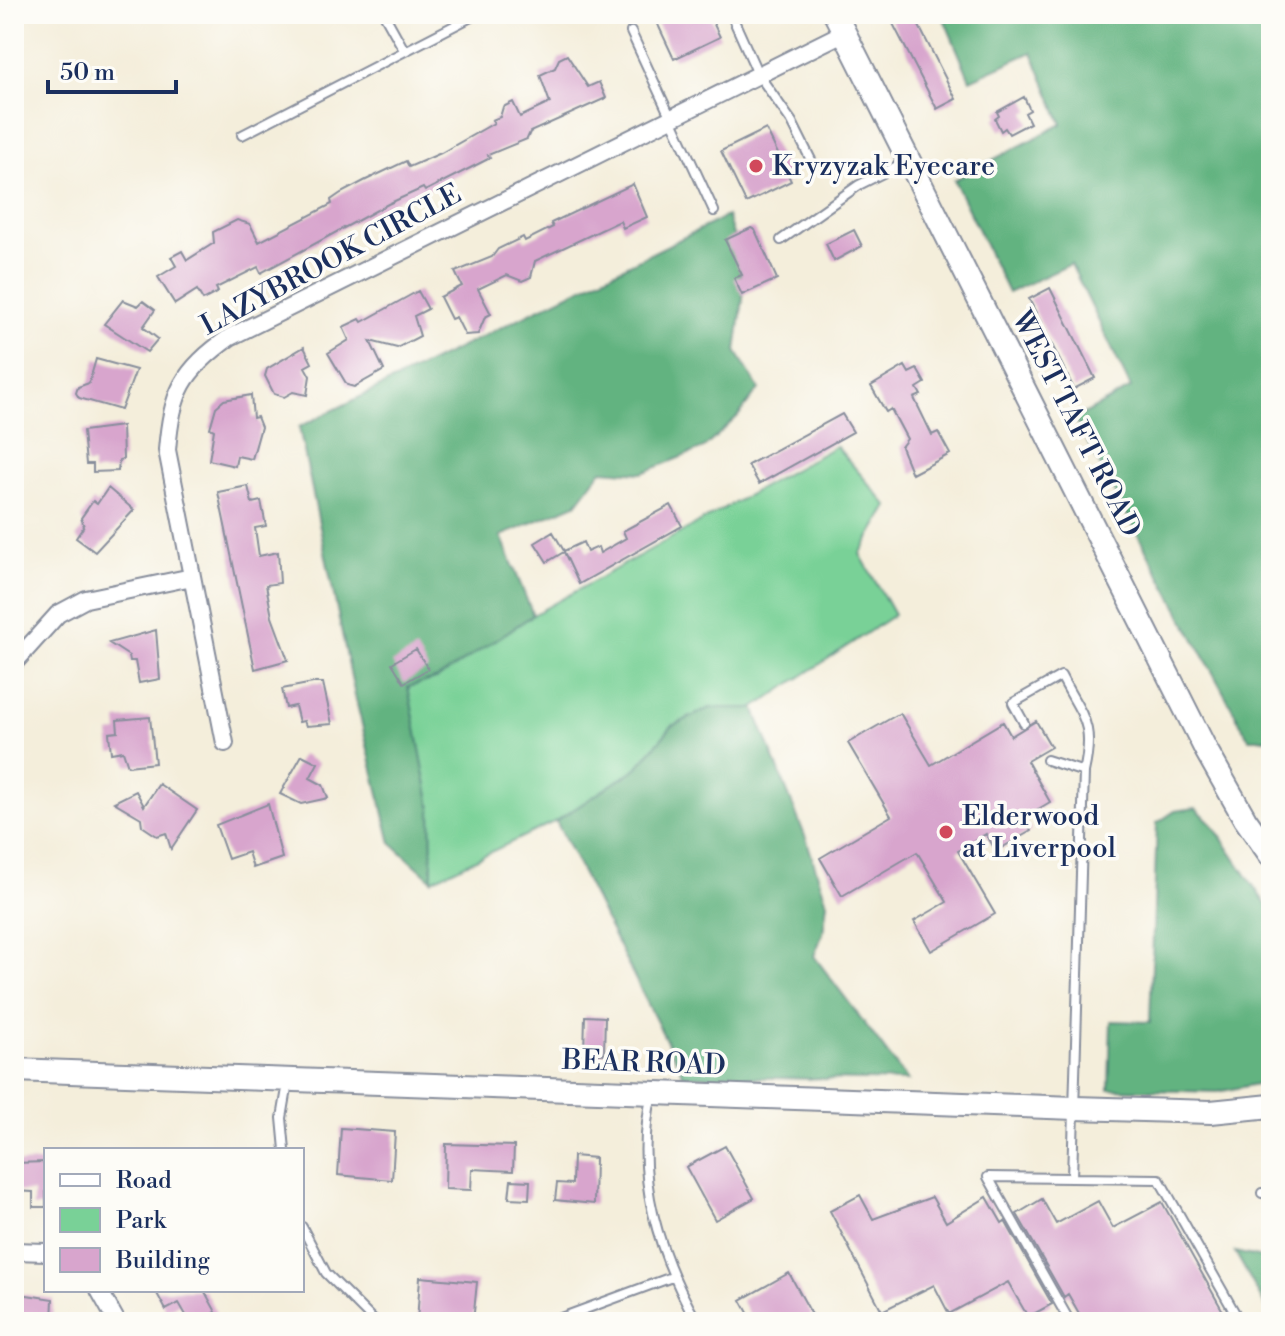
<svg xmlns="http://www.w3.org/2000/svg" width="1285" height="1336" font-family="'Libre Bodoni',serif">
  <style>
    .green { fill: #79d197; stroke: #4a807a; stroke-width: 2 }
    .forest { fill: #62b380; stroke: #3e716f; stroke-width: 2 }
    .building { fill: #d8a5cd }
    .lines { fill: none; stroke-linecap: round; stroke-linejoin: round }
    .lane-casing { stroke: #888e9c; stroke-width: 12 }
    .street-casing { stroke: #888e9c; stroke-width: 20 }
    .secondary-casing { stroke: #888e9c; stroke-width: 26 }
    .lane { stroke: #fff; stroke-width: 8 }
    .street { stroke: #fff; stroke-width: 16 }
    .secondary { stroke: #fff; stroke-width: 22 }
    .poi-dot { fill: #d1495b; stroke: #fdfcf7; stroke-width: 3 }
    .labels { text-anchor: middle; dominant-baseline: central; stroke-width: 7; stroke-linejoin: round; paint-order: stroke }
    .poi-label { font-size: 28px; fill: #1b2f5e; stroke: #fdfcf7; text-anchor: start }
    .street-label { font-size: 28px; fill: #1b2f5e; stroke: #fdfcf7 }
  </style>
  <rect width="100%" height="100%" fill="#fdfcf7"/>
  <filter id="ink" filterUnits="userSpaceOnUse"><feTurbulence type="fractalNoise" baseFrequency=".0125" numOctaves="2"/><feDisplacementMap in="SourceGraphic" scale="16" xChannelSelector="R" yChannelSelector="G"/><feConvolveMatrix kernelMatrix="1 2 1 2 8 2 1 2 1" color-interpolation-filters="sRGB"/></filter>
  <filter id="wash" filterUnits="userSpaceOnUse"><feTurbulence type="fractalNoise" baseFrequency=".006" numOctaves="4" result="noise"/><feDisplacementMap in="SourceGraphic" scale="32" xChannelSelector="R" yChannelSelector="G"/><feGaussianBlur stdDeviation="1.8" result="paint"/><feColorMatrix in="noise" values="0 0 0 0 0 0 0 0 0 0 0 0 0 0 0 0 0 1.4 0 .05"/><feComposite in="paint" operator="in"/></filter>
  <g filter="url(#wash)">
    <rect width="100%" height="100%" fill="#f4eedb"/>
    <path class="green" d="M836 446 888 506 860 554 894 615 754 708H710L672 726 637 768 556 821 432 880 431 807 408 687 438 678 533 615Z"/>
    <path class="forest" d="M942 14H1271V739H1249L1075 419 1131 388 1071 264 1008 293 954 180 1062 124 1032 52 970 80Z
      M727 216 739 253 743 299 736 351 759 389 738 416 704 448 642 473 602 470 576 504 501 536 533 615 438 678 408 687 431 807 432 880 391 843 355 696 299 427Z
      M710 708H754L807 841 827 903 823 933 814 956 908 1081 684 1076 556 821 637 768 672 726Z
      M1196 808 1212 824 1271 912V1081L1218 1092 1109 1089 1111 1021 1150 1022 1157 823 1175 811Z
      M1235 1252 1271 1260V1316Z"/>
    <g id="blocks">
      <path class="building" d="M653 14H709L720 37 674 59Z
        M888 14H913L956 99 937 109Z
        M567 55 588 87 599 82 606 98 530 132 527 139 488 155 490 158 425 191 423 188 388 204 261 273 258 267 216 288 218 292 203 300 197 290 175 304 158 277 176 266 171 257 182 251 187 260 214 243 213 232 237 220 250 224 259 242 332 204 331 200 341 193 366 180 406 161 409 167 441 153 494 123 492 120 500 117 503 107 513 102 520 117 550 103 540 75 555 68 559 59Z
        M1024 97 1030 110 1025 113 1030 123 1009 134 1005 128 1001 131 995 119 999 116 997 112Z
        M766 129 791 181 746 203 721 151Z
        M633 184 647 217 623 228 620 221 535 261 531 277 522 281 507 275 478 289 491 314 485 317 478 334 465 335 456 317 451 319 440 297 462 286 455 272 492 257 498 249 523 237 525 241 553 227 551 223Z
        M751 228 755 230 777 279 742 295 734 278 742 275 725 240Z
        M854 230 862 246 834 261 826 244Z
        M1050 288 1095 378 1074 389 1029 299Z
        M418 291 428 309 414 316 420 336 397 348 370 341 384 370 354 387 347 385 328 353 349 340 343 327 360 319 362 322Z
        M123 300 138 306 143 301 155 310 143 327 158 339 147 352 104 324Z
        M304 347 312 363 305 367 310 376 307 395 293 392 284 397 274 394 265 376 267 369Z
        M96 359 136 370 121 410 79 398 76 393 78 387 89 383Z
        M905 366 909 373 917 369 925 383 917 388 921 395 914 398 932 435 938 432 950 454 912 474 901 447 907 439 891 409 886 412 871 386Z
        M251 395 253 418 257 417 261 427 252 459 237 456 235 466 209 460 214 430 210 428 216 407 224 400Z
        M842 414 853 432 759 484 748 465Z
        M122 426 123 459 119 460 118 471 93 472V464H86L83 431Z
        M248 486 252 503 261 501 266 526 255 528 259 556 278 552 280 583 266 585 272 617 288 660 255 669 218 492Z
        M108 488 134 510 95 552 76 538 84 526 81 518 93 501 97 504Z
        M671 505 682 526 579 584 564 552 547 562 535 543 553 532 564 551 583 542 587 552 598 547 600 553 626 538 623 531Z
        M156 630 160 679 139 683 135 661H130L129 656 109 643Z
        M416 649 428 669 404 683 392 663Z
        M313 683H323L332 724 306 726 304 721 299 722 295 706 286 708 282 689Z
        M900 713 931 765 1003 722 1011 736 1036 721 1051 747 1027 761 1050 802 1023 818 1031 831 996 851 986 834 958 851 995 914 931 951 914 921 947 902 917 852 842 896 820 858 891 816 848 743Z
        M150 717 155 763 128 766 123 751 111 753 109 733 118 732 117 720Z
        M302 755 318 763 310 778 323 785 328 798 301 804 280 794Z
        M159 784 197 810 171 849 166 833 157 836 142 826 141 818 114 802 136 791 144 806Z
        M268 804 282 858 253 868 248 852 228 859 216 825Z
        M585 1016 605 1017 604 1054 584 1053Z
        M341 1128 395 1132 392 1180 338 1175Z
        M446 1144 514 1146 513 1171 472 1169 471 1190 445 1189Z
        M725 1146 754 1198 715 1220 686 1167Z
        M573 1156 595 1158 594 1204 555 1200 557 1183 572 1184Z
        M46 1162V1207H33V1192L14 1191V1163Z
        M511 1180 530 1181 529 1199 509 1198Z
        M860 1195 873 1219 932 1197 946 1222 987 1197 1002 1223 1005 1221 1052 1304 1028 1317 1008 1282 949 1314 934 1285 882 1311 830 1211Z
        M1042 1199 1056 1224 1098 1201 1113 1228 1162 1202 1229 1322H1084L1068 1294 1064 1297 1017 1214Z
        M789 1273 812 1315 799 1322H753L741 1300Z
        M420 1277 477 1282 473 1322H417Z
        M155 1290H204L216 1312 198 1322H190L179 1303 166 1310Z
        M14 1293 53 1299 52 1322H14Z"/>
    </g>
  </g>
  <g filter="url(#ink)">
    <use href="#blocks" fill-opacity="0" stroke="#888e9c" stroke-width="2"/>
    <g class="lines">
      <g class="lane-casing">
        <path id="lane" d="M384 14 404 50
          M731 14 758 74 792 122 813 164
          M631 32 714 211
          M242 135 477 14
          M781 240 859 185 905 162
          M1024 723 1013 703 1061 676C1083 718 1095 723 1084 772L1072 1178
          M1047 760 1084 772
          M1255 832 1269 823
          M652 1094C633 1174 658 1253 697 1322
          M285 1150 282 1118 288 1083
          M1262 1193 1271 1194
          M302 1227 326 1273 375 1322
          M550 1322 672 1277
          M1070 1322 988 1177 1159 1179 1240 1322"/>
      </g>
      <g class="street-casing">
        <path id="street" d="M14 663 58 614 86 599 192 577
          M225 743 167 450C172 392 182 371 230 337L845 32
          M14 1251 46 1252
          M99 1290 117 1322"/>
      </g>
      <g class="secondary-casing">
        <path id="secondary" d="M835 14 1206 750 1245 819 1271 856
          M14 1070 1075 1108 1211 1112 1271 1106"/>
      </g>
      <use href="#lane" class="lane"/>
      <use href="#street" class="street"/>
      <use href="#secondary" class="secondary"/>
    </g>
  </g>
  <g class="poi-dot">
    <circle cx="756" cy="166" r="8"/>
    <circle cx="946" cy="832" r="8"/>
  </g>
  <g class="labels">
    <g class="poi-label">
      <text x="772" y="166">Kryzyzak Eyecare</text>
      <text x="962" y="816">Elderwood<tspan x="962" dy="32">at Liverpool</tspan></text>
    </g>
    <g class="street-label">
      <text transform="translate(331 260) rotate(-28)">LAZYBROOK CIRCLE</text>
      <text transform="translate(1076 424) rotate(63)">WEST TAFT ROAD</text>
      <text transform="translate(644 1063) rotate(2)">BEAR ROAD</text>
    </g>
  </g>
  <rect width="1285" height="1336" fill="none" stroke="#fdfcf7" stroke-width="48"/>
  <rect x="44" y="1148" width="260" height="144" fill="#fdfcf7" stroke="#a3aaba" stroke-width="2"/>
  <rect x="60" y="1174" width="40" height="12" fill="#ffffff" stroke="#a3aaba" stroke-width="2"/>
  <text x="116" y="1188" font-size="24" fill="#1b2f5e">Road</text>
  <rect x="60" y="1208" width="40" height="24" fill="#79d197" stroke="#a3aaba" stroke-width="2"/>
  <text x="116" y="1228" font-size="24" fill="#1b2f5e">Park</text>
  <rect x="60" y="1248" width="40" height="24" fill="#d8a5cd" stroke="#a3aaba" stroke-width="2"/>
  <text x="116" y="1268" font-size="24" fill="#1b2f5e">Building</text>
  <path d="M48 80v12h128v-12" fill="none" stroke="#1b2f5e" stroke-width="4"/>
  <text x="60" y="80" font-size="24" fill="#1b2f5e" stroke="#fdfcf7" stroke-width="6" paint-order="stroke">50 m</text>
</svg>
